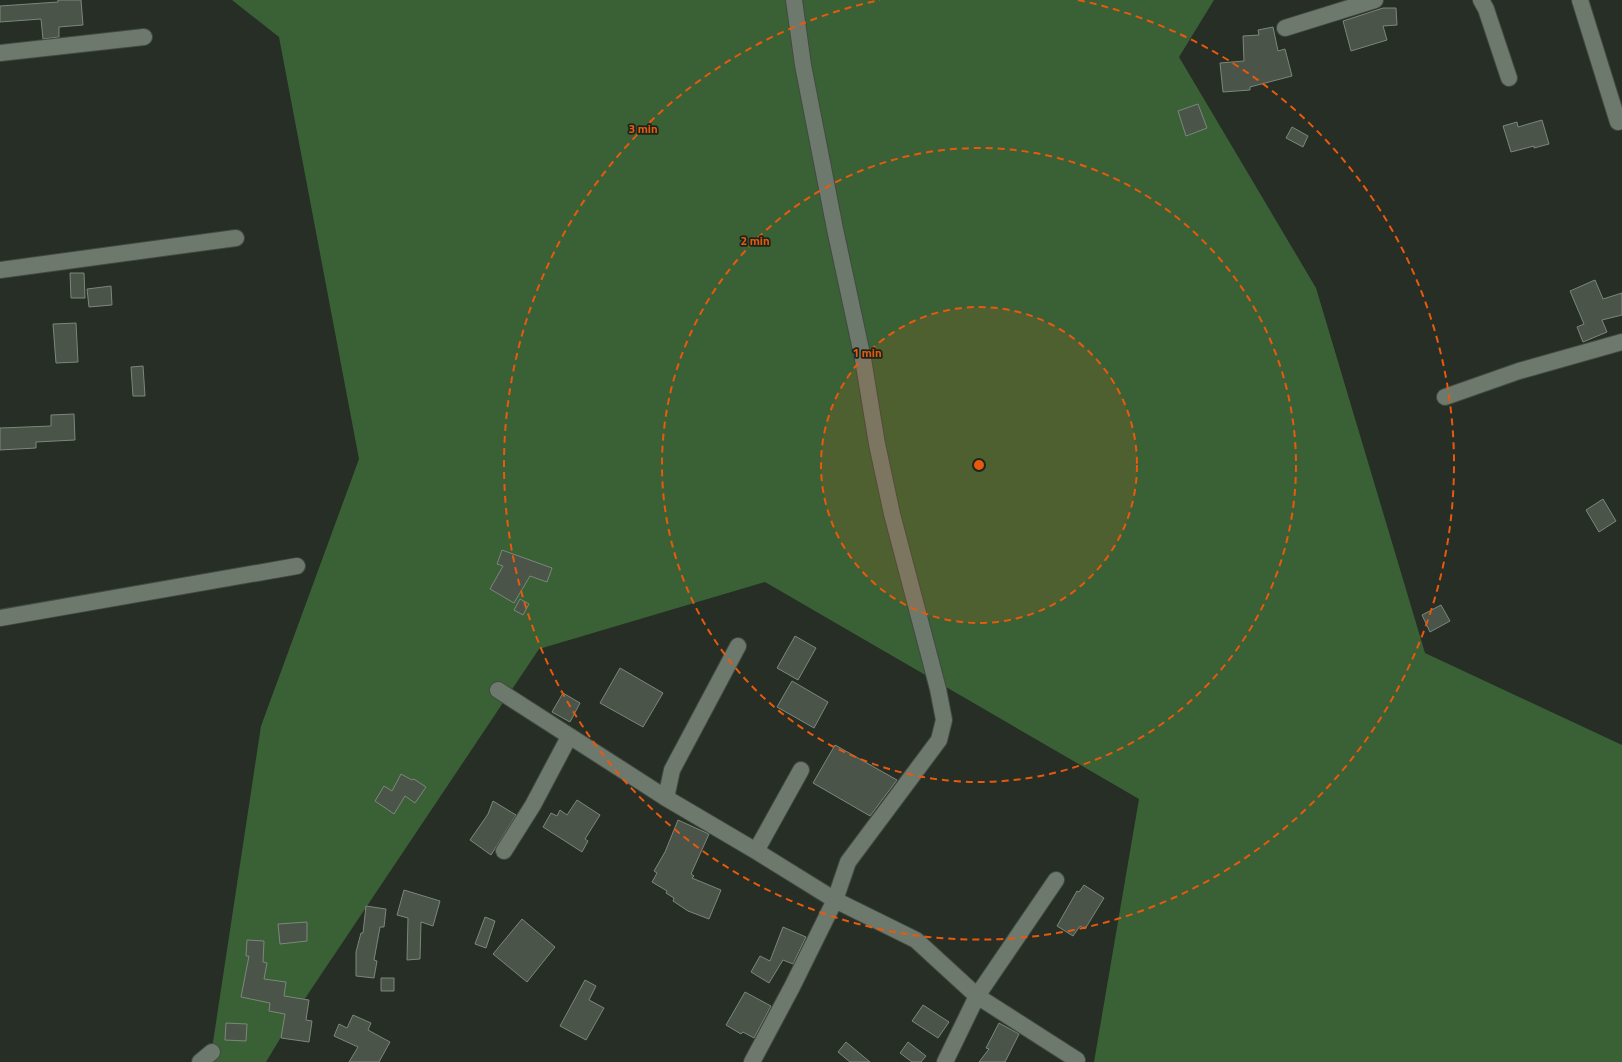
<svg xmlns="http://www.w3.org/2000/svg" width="1622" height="1062" font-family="'Titillium Web',sans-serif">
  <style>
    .green { fill: #3a6136 }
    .building { fill: #4a5449; stroke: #7c877b }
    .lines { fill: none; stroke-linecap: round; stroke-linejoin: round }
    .minor-casing { stroke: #424a41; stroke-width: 18 }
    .minor { stroke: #6e796d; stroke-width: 16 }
    .ring { fill: none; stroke: #e8590c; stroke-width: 2; stroke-dasharray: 7 5 }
    .centre { fill: #e8590c; stroke: #1c251b; stroke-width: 2 }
    .ring-label { font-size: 12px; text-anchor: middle; font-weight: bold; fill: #e8590c; stroke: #1c251b; stroke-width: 3.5; stroke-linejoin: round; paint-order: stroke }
  </style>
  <rect width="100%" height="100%" fill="#262e25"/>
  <path class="green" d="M232 0H1214L1179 57 1316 288 1425 653 1622 745V1062H1094L1139 799 765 582 539 649 298 1009 266 1062H210L261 726 359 459 279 37Z"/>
  <path class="building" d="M58 0H81L83 25 59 27V37L43 39 41 19 0 22V6L58 2Z
    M1383 8H1396L1397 25 1383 26 1387 40 1351 51 1343 21Z
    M1273 27 1278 51 1285 49 1292 76 1250 87V90L1223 92 1220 63 1244 61 1243 36 1259 35 1258 30Z
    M1198 104 1207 128 1186 136 1178 111Z
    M1542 120 1549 144 1534 148V146L1511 152 1503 126 1517 122 1518 127Z
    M1292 127 1308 136 1303 147 1286 138Z
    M70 273H84L85 298H71Z
    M1595 280 1603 299 1622 293V315L1602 320 1607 332 1583 342 1577 327 1584 324 1570 291Z
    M111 286 112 305 89 307 87 289Z
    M76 323 78 362 56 363 53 324Z
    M143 366 145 396H133L131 367Z
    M74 414 75 440 36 442V448L0 450V428L51 426V415Z
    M1603 499 1616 521 1599 532 1586 510Z
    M502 550 552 568 547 582 530 576 514 603 490 589 503 566 497 564Z
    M520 599 529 604 523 615 514 610Z
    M1441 605 1450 621 1430 632 1422 615Z
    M795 636 816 648 798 680 777 668Z
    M620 668 663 693 643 727 600 703Z
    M792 681 828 702 814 728 777 707Z
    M563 693 580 703 570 722 552 712Z
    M835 745 897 780 870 816 813 783Z
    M401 774 412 780 414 779 426 787 415 803 405 796 394 814 375 801 384 786 392 791Z
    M577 800 600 815 585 839 588 841 582 852 543 827 551 813 557 816 560 810 567 815Z
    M493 801 516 815 491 855 470 840 488 814Z
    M678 820 709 834 691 874 694 876 692 878 721 890 709 919 688 911 673 901 674 898 666 893 667 891 652 882 657 873 654 871 665 852Z
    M1084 885 1104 898 1085 929 1080 926 1073 936 1057 926 1077 891 1079 892Z
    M404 890 440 901 433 926 421 922 420 959 407 960 408 918 397 915Z
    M366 906 386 909 384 927H380L374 960 377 961 374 978 356 976V952L361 933H363Z
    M485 917 495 921 486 948 475 944Z
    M522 919 555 947 527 982 493 954Z
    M307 922V941L280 944 278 924Z
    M783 927 806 937 793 964 783 960 769 983 751 972 760 956 770 961Z
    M247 940 264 941 263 962 267 963 264 979 286 982 284 996 309 1000 306 1020 312 1021 309 1042 281 1038 285 1014 269 1011 270 1003 241 997 249 956H246Z
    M381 978H394V991H381Z
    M585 980 596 986 589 1000 604 1008 586 1040 560 1026Z
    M745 992 771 1006 754 1038 743 1032 741 1034 726 1025Z
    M923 1005 949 1022 938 1038 912 1021Z
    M353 1015 371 1023 368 1030 390 1042 379 1062H349L358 1047 334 1036 339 1024 347 1028Z
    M226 1023 247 1024 246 1041 225 1040Z
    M999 1023 1019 1034 1005 1062H979L989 1049 986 1048Z
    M846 1042 870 1062H850L838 1052Z
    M908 1042 926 1056 921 1062H912L900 1053Z"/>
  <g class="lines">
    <g class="minor-casing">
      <path id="minor" d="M1481 0 1486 9 1509 78
        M1580 0 1618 122
        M1285 28 1375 0
        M0 53 144 37
        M0 270 236 238
        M1445 397 1519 371 1622 342
        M0 618 297 566
        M498 690 666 798 756 851 835 900 916 940 977 996 1077 1060
        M666 798 672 770 738 646
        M504 851 533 805 569 737
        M756 851 801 770
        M200 1062 212 1052
        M752 1062 792 987 835 900 848 862 939 740 944 720 938 689 892 514 877 444 863 359 835 229 803 65 794 0
        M945 1062 977 996 1056 880"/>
    </g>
    <use href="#minor" class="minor"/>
  </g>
  <circle cx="979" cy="465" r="158" fill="#e8590c" fill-opacity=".12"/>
  <g class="ring">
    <circle cx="979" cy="465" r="158"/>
    <circle cx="979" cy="465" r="317"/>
    <path d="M1078 0A475 475 0 1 1 880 0"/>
  </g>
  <circle cx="979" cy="465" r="6" class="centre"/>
  <g class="ring-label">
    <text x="643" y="133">3 min</text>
    <text x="755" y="245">2 min</text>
    <text x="867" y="357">1 min</text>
  </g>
</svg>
